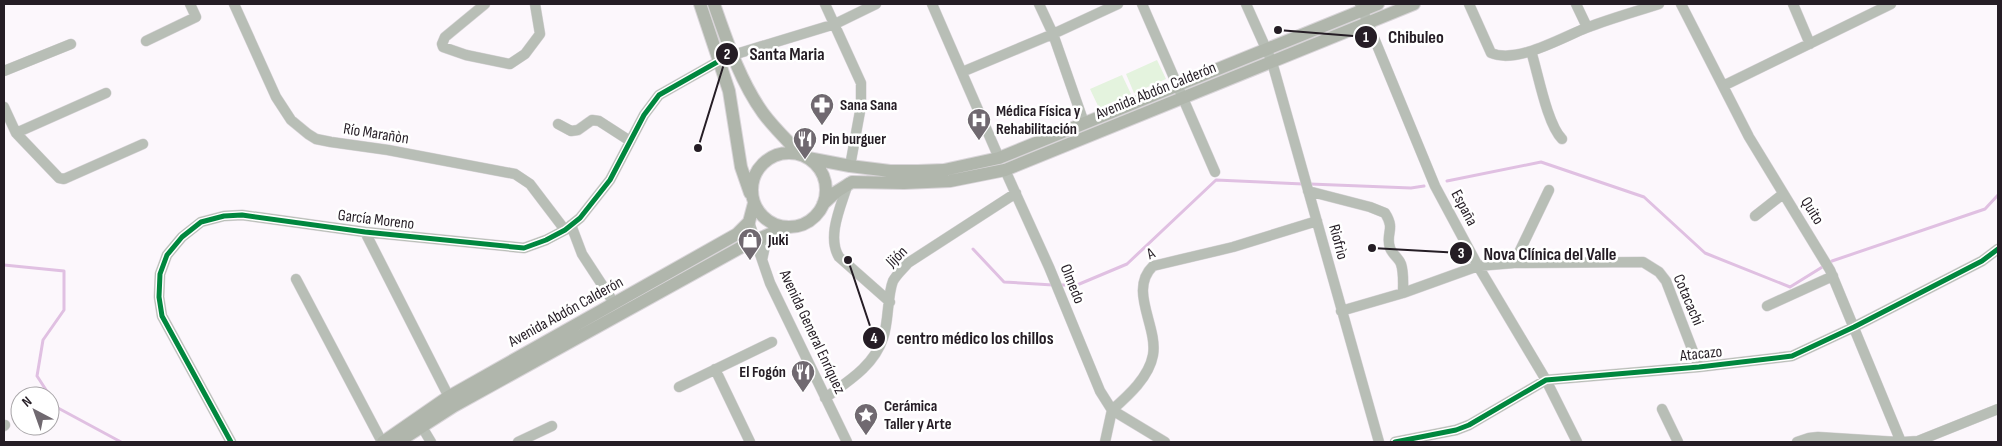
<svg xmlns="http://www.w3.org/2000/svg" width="2002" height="446" font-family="'Sofia Sans Condensed',sans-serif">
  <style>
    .green { fill: #e4f3de }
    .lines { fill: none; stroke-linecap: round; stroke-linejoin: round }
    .stream { stroke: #e0c0e2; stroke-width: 3 }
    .minor-casing { stroke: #d9d5d9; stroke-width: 11 }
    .major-casing { stroke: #d9d5d9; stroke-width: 14 }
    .minor { stroke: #b8beb6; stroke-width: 10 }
    .major { stroke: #b0b6ac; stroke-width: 12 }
    .cycleway-casing { stroke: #fff; stroke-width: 8 }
    .cycleway { stroke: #00873e; stroke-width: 5 }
    .labels { text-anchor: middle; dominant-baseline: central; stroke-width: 5; stroke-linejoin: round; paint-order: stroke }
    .street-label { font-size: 16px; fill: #251d25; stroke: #fff }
    .poi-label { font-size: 16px; font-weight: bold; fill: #251d25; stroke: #fff; text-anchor: start }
    .leader { fill: none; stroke: #251d25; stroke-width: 2 }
    .callout-dot { fill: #251d25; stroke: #fff; stroke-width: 2 }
    .mark-label { font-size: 15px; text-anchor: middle; font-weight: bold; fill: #fff }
    .callout-label { font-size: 18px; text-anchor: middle; font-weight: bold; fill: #251d25; stroke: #fff; stroke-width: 5; stroke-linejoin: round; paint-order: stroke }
  </style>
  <rect width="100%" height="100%" fill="#fcf7fc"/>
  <path class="green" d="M1157 60 1166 79 1134 93 1126 74Z
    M1122 75 1131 94 1099 108 1090 89Z"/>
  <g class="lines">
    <path class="stream" d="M1447 181 1541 162 1644 197 1705 253 1790 287 1832 261 1985 209 1998 195
      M1310 184 1411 188 1424 186
      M973 249 1004 282 1053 285
      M4 265 64 271V310L43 340 37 376 50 396
      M1060 285H1077L1127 264 1216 180 1303 184
      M50 396 58 408 121 442"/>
    <g class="minor-casing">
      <path id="minor" d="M234 4 276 97 291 120 308 134 316 139 331 142 388 150 515 174 530 184 565 230
        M485 4 445 37 442 44 443 47 466 55 510 64 525 54 540 34 535 4
        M825 4 861 83V106L850 166
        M932 4 999 158
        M1039 4 1053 34 1084 123
        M1142 4 1215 172
        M1246 4 1272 62 1379 442
        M1360 4 1435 186 1478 266 1546 380 1577 442
        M1469 4 1491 53C1517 64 1561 38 1586 28 1609 19 1634 12 1659 4
        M1576 4 1587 27
        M1681 4 1749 137 1830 270 1901 442
        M1793 4 1810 44
        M146 41 196 17 190 4
        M1531 51C1538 73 1547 124 1562 139
        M733 55 835 24 876 4
        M4 71 71 44
        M962 72 1053 34 1118 4
        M1723 86 1891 4
        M4 107 16 133 59 178 64 179 143 144
        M558 124 571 131 578 130 592 120 599 121 630 141
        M16 133 106 93
        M1005 170 1049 267 1100 391 1112 410 1165 442
        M848 183C842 204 826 236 839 257L890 302
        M1308 191 1370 207 1385 213C1396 230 1385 233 1390 248 1392 254 1399 258 1401 264 1404 273 1403 284 1403 293
        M1755 216 1783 194
        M749 222 770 283 847 442
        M571 225 582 254 614 303
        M365 232 452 403
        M762 260 765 246 775 231
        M1514 263 1549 190
        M296 279 382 442
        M1767 306 1833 276
        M1341 311 1403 293 1478 266 1514 263 1643 262 1659 272 1666 281 1699 367
        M715 369 750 442
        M679 387 772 342
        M825 398C847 382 874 366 883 338 889 322 887 296 893 281 897 274 903 269 908 263L1016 193
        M1662 409 1678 442
        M1112 410C1129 395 1149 377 1153 355 1158 326 1128 290 1153 266L1233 247 1317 221
        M419 422 431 442
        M4 426 5 425
        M231 442 162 316 159 297 160 274 167 255 182 237 201 222 224 216 242 215 365 232 524 248 546 240 565 230 580 218 610 180 644 115 659 95 719 61
        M518 442 552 426
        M1105 442 1112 410
        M1395 442 1456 430 1469 425 1546 380 1699 367 1792 356 1854 327 1982 261 1998 249
        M1797 442 1809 438 1818 437 1898 442
        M1903 442 1918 441 1998 409"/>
    </g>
    <g class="major-casing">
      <path id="major" d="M700 4 729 91 741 167 750 193
        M714 4C727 41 740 81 763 113 774 128 788 141 800 154
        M752 190a37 37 0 1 1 74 0a37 37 0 1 1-74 0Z
        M808 158 850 166 890 171H918L944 170 999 158 1378 4
        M823 204 836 192 852 182 904 183 950 181 1005 170 1414 4
        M383 442 448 397 737 234 749 222 754 203
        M398 442 454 406 747 244 786 227"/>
    </g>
    <use href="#minor" class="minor"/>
    <use href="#major" class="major"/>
    <g class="cycleway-casing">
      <path id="cycleway" d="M231 442 162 316 159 297 160 274 167 255 182 237 201 222 224 216 242 215 365 232 524 248 546 240 565 230 580 218 610 180 644 115 659 95 719 61
        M1395 442 1456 430 1469 425 1546 380 1699 367 1792 356 1854 327 1982 261 1998 249"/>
    </g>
    <use href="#cycleway" class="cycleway"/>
  </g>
  <defs>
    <g id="pharmacy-pin" transform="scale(1.25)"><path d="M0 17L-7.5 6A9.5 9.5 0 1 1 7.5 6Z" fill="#706970" stroke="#fff"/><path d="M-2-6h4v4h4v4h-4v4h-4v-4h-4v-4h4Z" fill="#fff"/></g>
    <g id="hospital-pin" transform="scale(1.25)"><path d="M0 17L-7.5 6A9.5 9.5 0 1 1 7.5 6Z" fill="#706970" stroke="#fff"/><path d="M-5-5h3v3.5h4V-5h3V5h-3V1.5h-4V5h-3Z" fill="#fff"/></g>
    <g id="restaurant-pin" transform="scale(1.25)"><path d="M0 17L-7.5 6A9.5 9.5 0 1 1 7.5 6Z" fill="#706970" stroke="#fff"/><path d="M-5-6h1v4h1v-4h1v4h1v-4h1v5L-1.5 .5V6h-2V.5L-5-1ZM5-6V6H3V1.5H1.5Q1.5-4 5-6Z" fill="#fff"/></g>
    <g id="shop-pin" transform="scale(1.25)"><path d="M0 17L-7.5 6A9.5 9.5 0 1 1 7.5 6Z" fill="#706970" stroke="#fff"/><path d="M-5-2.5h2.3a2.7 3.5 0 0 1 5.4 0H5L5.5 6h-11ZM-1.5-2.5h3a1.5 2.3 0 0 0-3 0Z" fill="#fff"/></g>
    <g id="sight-pin" transform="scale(1.25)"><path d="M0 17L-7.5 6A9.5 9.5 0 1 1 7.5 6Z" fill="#706970" stroke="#fff"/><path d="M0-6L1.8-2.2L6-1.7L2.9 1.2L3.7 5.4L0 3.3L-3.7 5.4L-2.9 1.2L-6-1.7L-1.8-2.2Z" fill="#fff"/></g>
  </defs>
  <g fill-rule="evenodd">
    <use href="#pharmacy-pin" x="822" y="105"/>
    <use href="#hospital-pin" x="979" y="120"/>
    <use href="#restaurant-pin" x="805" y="139"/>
    <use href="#shop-pin" x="750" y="240"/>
    <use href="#restaurant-pin" x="803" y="372"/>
    <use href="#sight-pin" x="866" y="415"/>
  </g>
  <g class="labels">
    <g class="street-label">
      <text transform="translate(1156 91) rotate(-22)">Avenida Abdón Calderón</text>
      <text transform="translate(376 134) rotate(9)">Río Marañòn</text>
      <text transform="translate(1464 208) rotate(62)">España</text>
      <text transform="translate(1812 211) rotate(58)">Quito</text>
      <text transform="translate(376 220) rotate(7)">García Moreno</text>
      <text transform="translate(1338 242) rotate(75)">Riofrìo</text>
      <text transform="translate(1151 254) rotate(-25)">A</text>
      <text transform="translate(897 257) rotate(-44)">Jijón</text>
      <text transform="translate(1072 284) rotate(68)">Olmedo</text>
      <text transform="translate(1688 300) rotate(67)">Cotacachi</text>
      <text transform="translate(566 312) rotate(-29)">Avenida Abdón Calderón</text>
      <text transform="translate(812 332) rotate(65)">Avenida General Enríquez</text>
      <text transform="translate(1701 354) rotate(-6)">Atacazo</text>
    </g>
    <g class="poi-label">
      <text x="840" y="105">Sana Sana</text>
      <text x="996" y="111">Médica Física y<tspan x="996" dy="18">Rehabilitación</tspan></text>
      <text x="822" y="139">Pin burguer</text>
      <text x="768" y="240">Juki</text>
      <text x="786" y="372" text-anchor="end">El Fogón</text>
      <text x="884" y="406">Cerámica<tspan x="884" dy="18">Taller y Arte</tspan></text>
    </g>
  </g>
  <path class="leader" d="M1278 30L1366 37M698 148L727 54M1372 248L1461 253M848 260L874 338"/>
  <g class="callout-dot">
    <circle cx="1278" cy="30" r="5"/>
    <circle cx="698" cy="148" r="5"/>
    <circle cx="1372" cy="248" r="5"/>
    <circle cx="848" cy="260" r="5"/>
    <circle cx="1366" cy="37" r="12"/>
    <circle cx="727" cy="54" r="12"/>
    <circle cx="1461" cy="253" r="12"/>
    <circle cx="874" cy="338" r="12"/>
  </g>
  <g class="mark-label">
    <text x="1366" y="42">1</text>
    <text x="727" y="59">2</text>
    <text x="1461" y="258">3</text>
    <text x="874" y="343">4</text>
  </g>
  <g class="callout-label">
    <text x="1416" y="43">Chibuleo</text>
    <text x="787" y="60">Santa Maria</text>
    <text x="1550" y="260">Nova Clínica del Valle</text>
    <text x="975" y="344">centro médico los chillos</text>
  </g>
  <rect width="2002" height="446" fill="none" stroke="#251d25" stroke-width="10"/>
  <g transform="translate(35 411) rotate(319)"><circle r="24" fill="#ffffff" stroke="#a8a5a8"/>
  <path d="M0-4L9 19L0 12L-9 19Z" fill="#706970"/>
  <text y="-8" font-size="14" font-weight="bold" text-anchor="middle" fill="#251d25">N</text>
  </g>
</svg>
